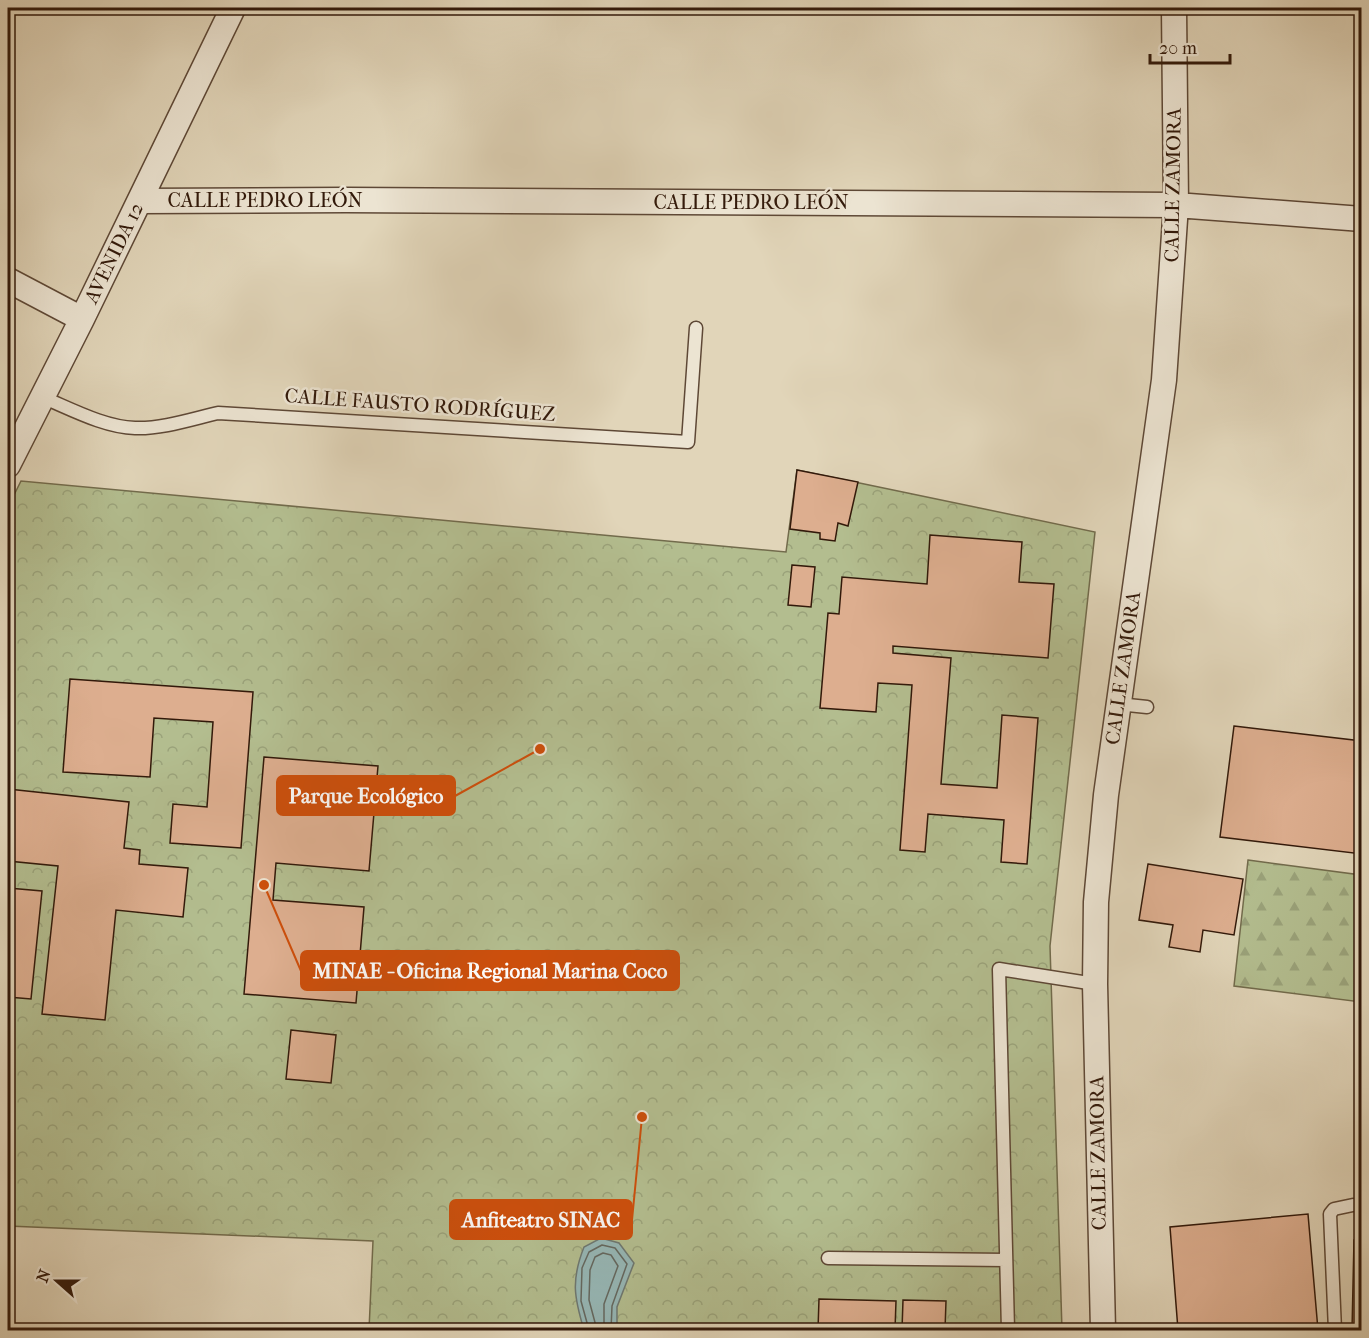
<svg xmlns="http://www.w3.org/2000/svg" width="1369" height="1338" font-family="'IM FELL French Canon',serif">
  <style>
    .forest { fill: url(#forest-firs); stroke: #726b4c; stroke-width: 1.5 }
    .park { fill: url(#park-crowns); stroke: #726b4c; stroke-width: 1.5 }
    .water { fill: #96b7b6; stroke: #6e7871; stroke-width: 1.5 }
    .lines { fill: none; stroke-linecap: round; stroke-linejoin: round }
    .shore { stroke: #646860; stroke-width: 1.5 }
    .building { fill: #ddae8f; stroke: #32190a; stroke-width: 1.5 }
    .lane-casing { stroke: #5e4836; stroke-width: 15 }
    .street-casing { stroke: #5e4836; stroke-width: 27 }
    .lane { stroke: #ece4d2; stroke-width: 12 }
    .street { stroke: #ece4d2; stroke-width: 24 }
    .labels { text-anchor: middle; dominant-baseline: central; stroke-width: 5; stroke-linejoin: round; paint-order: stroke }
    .street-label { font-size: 20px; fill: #32190a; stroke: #ece4d2 }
    .leader { fill: none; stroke: #cd4f0c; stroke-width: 2 }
    .callout-dot { fill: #cd4f0c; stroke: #ece4d2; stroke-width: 2 }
    .callout { fill: #cd4f0c; stroke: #cd4f0c; stroke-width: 2 }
    .callout-label { font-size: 21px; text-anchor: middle; font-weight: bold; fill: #fff }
  </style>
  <defs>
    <pattern id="forest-firs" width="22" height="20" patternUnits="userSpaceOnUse" patternTransform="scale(1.5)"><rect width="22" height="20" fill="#b3bd8f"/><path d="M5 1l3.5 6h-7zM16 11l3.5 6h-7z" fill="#9aa27a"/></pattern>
    <pattern id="park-crowns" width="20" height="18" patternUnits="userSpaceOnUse" patternTransform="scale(1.5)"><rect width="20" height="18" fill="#b3bd8f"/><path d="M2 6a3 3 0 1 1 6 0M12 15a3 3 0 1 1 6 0" fill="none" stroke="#9aa27a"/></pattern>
  </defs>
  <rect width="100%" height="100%" fill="#e1d5b9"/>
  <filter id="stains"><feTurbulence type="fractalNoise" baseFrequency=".00333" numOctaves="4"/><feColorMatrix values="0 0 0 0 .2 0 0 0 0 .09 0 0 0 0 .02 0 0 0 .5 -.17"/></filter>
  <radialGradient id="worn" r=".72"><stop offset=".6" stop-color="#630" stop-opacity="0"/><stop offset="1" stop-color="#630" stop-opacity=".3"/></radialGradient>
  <path class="forest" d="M1248 860 1361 875V1002L1234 986Z"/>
  <path class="park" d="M797 470 1095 532 1050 946 1062 1330H369L373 1241 8 1226V507L21 481 786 552Z"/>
  <path class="water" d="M601 1238 619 1243 634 1263 617 1307V1330H584C574 1297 571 1280 584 1247Z"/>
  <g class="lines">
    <path class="shore" d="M589 1330 581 1301 582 1268 589 1252 602 1245 615 1248 627 1264 612 1306 611 1330
      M597 1330 589 1300 590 1270 595 1257 603 1253 611 1255 618 1266 604 1304V1330"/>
  </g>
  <path class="building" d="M797 470 858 482 848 526 838 523 835 541 820 539V533L790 529Z
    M930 535 1022 542 1019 582 1054 584 1048 658 893 646V653L951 658 941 784 997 788 1002 715 1038 718 1027 864 1001 862 1004 820 928 814 925 852 900 850 912 685 878 683 876 712 820 708 828 613 839 614 842 577 927 584Z
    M792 565 815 567 811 607 788 605Z
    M70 679 253 692 241 848 170 843 173 804 207 807 213 722 154 718 150 777 63 772Z
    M1234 726 1362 741V854L1220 837Z
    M264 757 378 766 369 871 276 863 273 900 364 907 356 1003 244 994Z
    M8 789 129 802 124 848 140 850 139 864 188 868 183 917 116 910 105 1020 42 1014 58 866 8 861Z
    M1148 864 1243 879 1234 935 1203 930 1200 952 1169 947 1173 925 1139 920Z
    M8 888 42 891 31 999 8 997Z
    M291 1030 336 1035 331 1083 286 1079Z
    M1308 1214 1318 1330H1178L1170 1227Z
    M1354 1240H1362V1330H1352Z
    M819 1299 896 1301 895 1330H818Z
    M903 1300 946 1301 945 1330H902Z"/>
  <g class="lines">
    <g class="lane-casing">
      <path id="lane" d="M42 397C71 409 104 427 135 428 162 429 192 419 218 413L688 442 696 328
        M1118 704 1147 707
        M828 1258 1006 1260
        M1008 1330 999 969 1095 984
        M1335 1330 1330 1214 1334 1209 1353 1205"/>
    </g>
    <g class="street-casing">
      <path id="street" d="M140 201 346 200 1176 205 1362 219
        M8 280 82 319
        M8 465 82 319 233 8
        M1103 1330 1095 984 1096 902 1106 795 1164 380 1176 205 1174 8"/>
    </g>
    <use href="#lane" class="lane"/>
    <use href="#street" class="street"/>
  </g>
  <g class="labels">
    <g class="street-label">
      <text transform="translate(1173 185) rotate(-89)">CALLE ZAMORA</text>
      <text x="265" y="200">CALLE PEDRO LEÓN</text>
      <text x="751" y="202">CALLE PEDRO LEÓN</text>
      <text transform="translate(114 253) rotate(-64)">AVENIDA 12</text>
      <text transform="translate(420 405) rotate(4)">CALLE FAUSTO RODRÍGUEZ</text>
      <text transform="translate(1123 668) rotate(-82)">CALLE ZAMORA</text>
      <text transform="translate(1098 1153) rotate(-91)">CALLE ZAMORA</text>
    </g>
  </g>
  <path class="leader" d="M540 749L455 796M264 885L301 971M642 1117L632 1220"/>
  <g class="callout-dot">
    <circle cx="540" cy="749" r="6"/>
    <circle cx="264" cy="885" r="6"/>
    <circle cx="642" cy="1117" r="6"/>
  </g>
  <g class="callout">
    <rect x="277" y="776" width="178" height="39" rx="6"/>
    <rect x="301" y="951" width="378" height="39" rx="6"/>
    <rect x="450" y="1200" width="182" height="39" rx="6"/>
  </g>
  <g class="callout-label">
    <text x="366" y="803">Parque Ecológico</text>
    <text x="490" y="978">MINAE - Oficina Regional Marina Coco</text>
    <text x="541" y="1227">Anfiteatro SINAC</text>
  </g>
  <rect width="1369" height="1338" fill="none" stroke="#e1d5b9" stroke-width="30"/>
  <rect x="9" y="9" width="1351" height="1320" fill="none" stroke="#32190a" stroke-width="3"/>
  <rect x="15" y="15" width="1339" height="1308" fill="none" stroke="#32190a" stroke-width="1.5"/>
  <g transform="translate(57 1281) rotate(291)" stroke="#ece4d2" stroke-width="4.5" paint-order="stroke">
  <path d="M0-4.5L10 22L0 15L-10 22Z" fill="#32190a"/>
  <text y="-9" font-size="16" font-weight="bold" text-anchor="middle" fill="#32190a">N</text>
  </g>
  <path d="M1150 54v9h80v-9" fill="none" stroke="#32190a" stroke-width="3"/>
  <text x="1159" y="54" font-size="18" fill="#32190a" stroke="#ece4d2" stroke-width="4.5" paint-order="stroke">20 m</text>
  <rect width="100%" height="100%" filter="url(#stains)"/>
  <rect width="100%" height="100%" fill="url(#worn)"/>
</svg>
